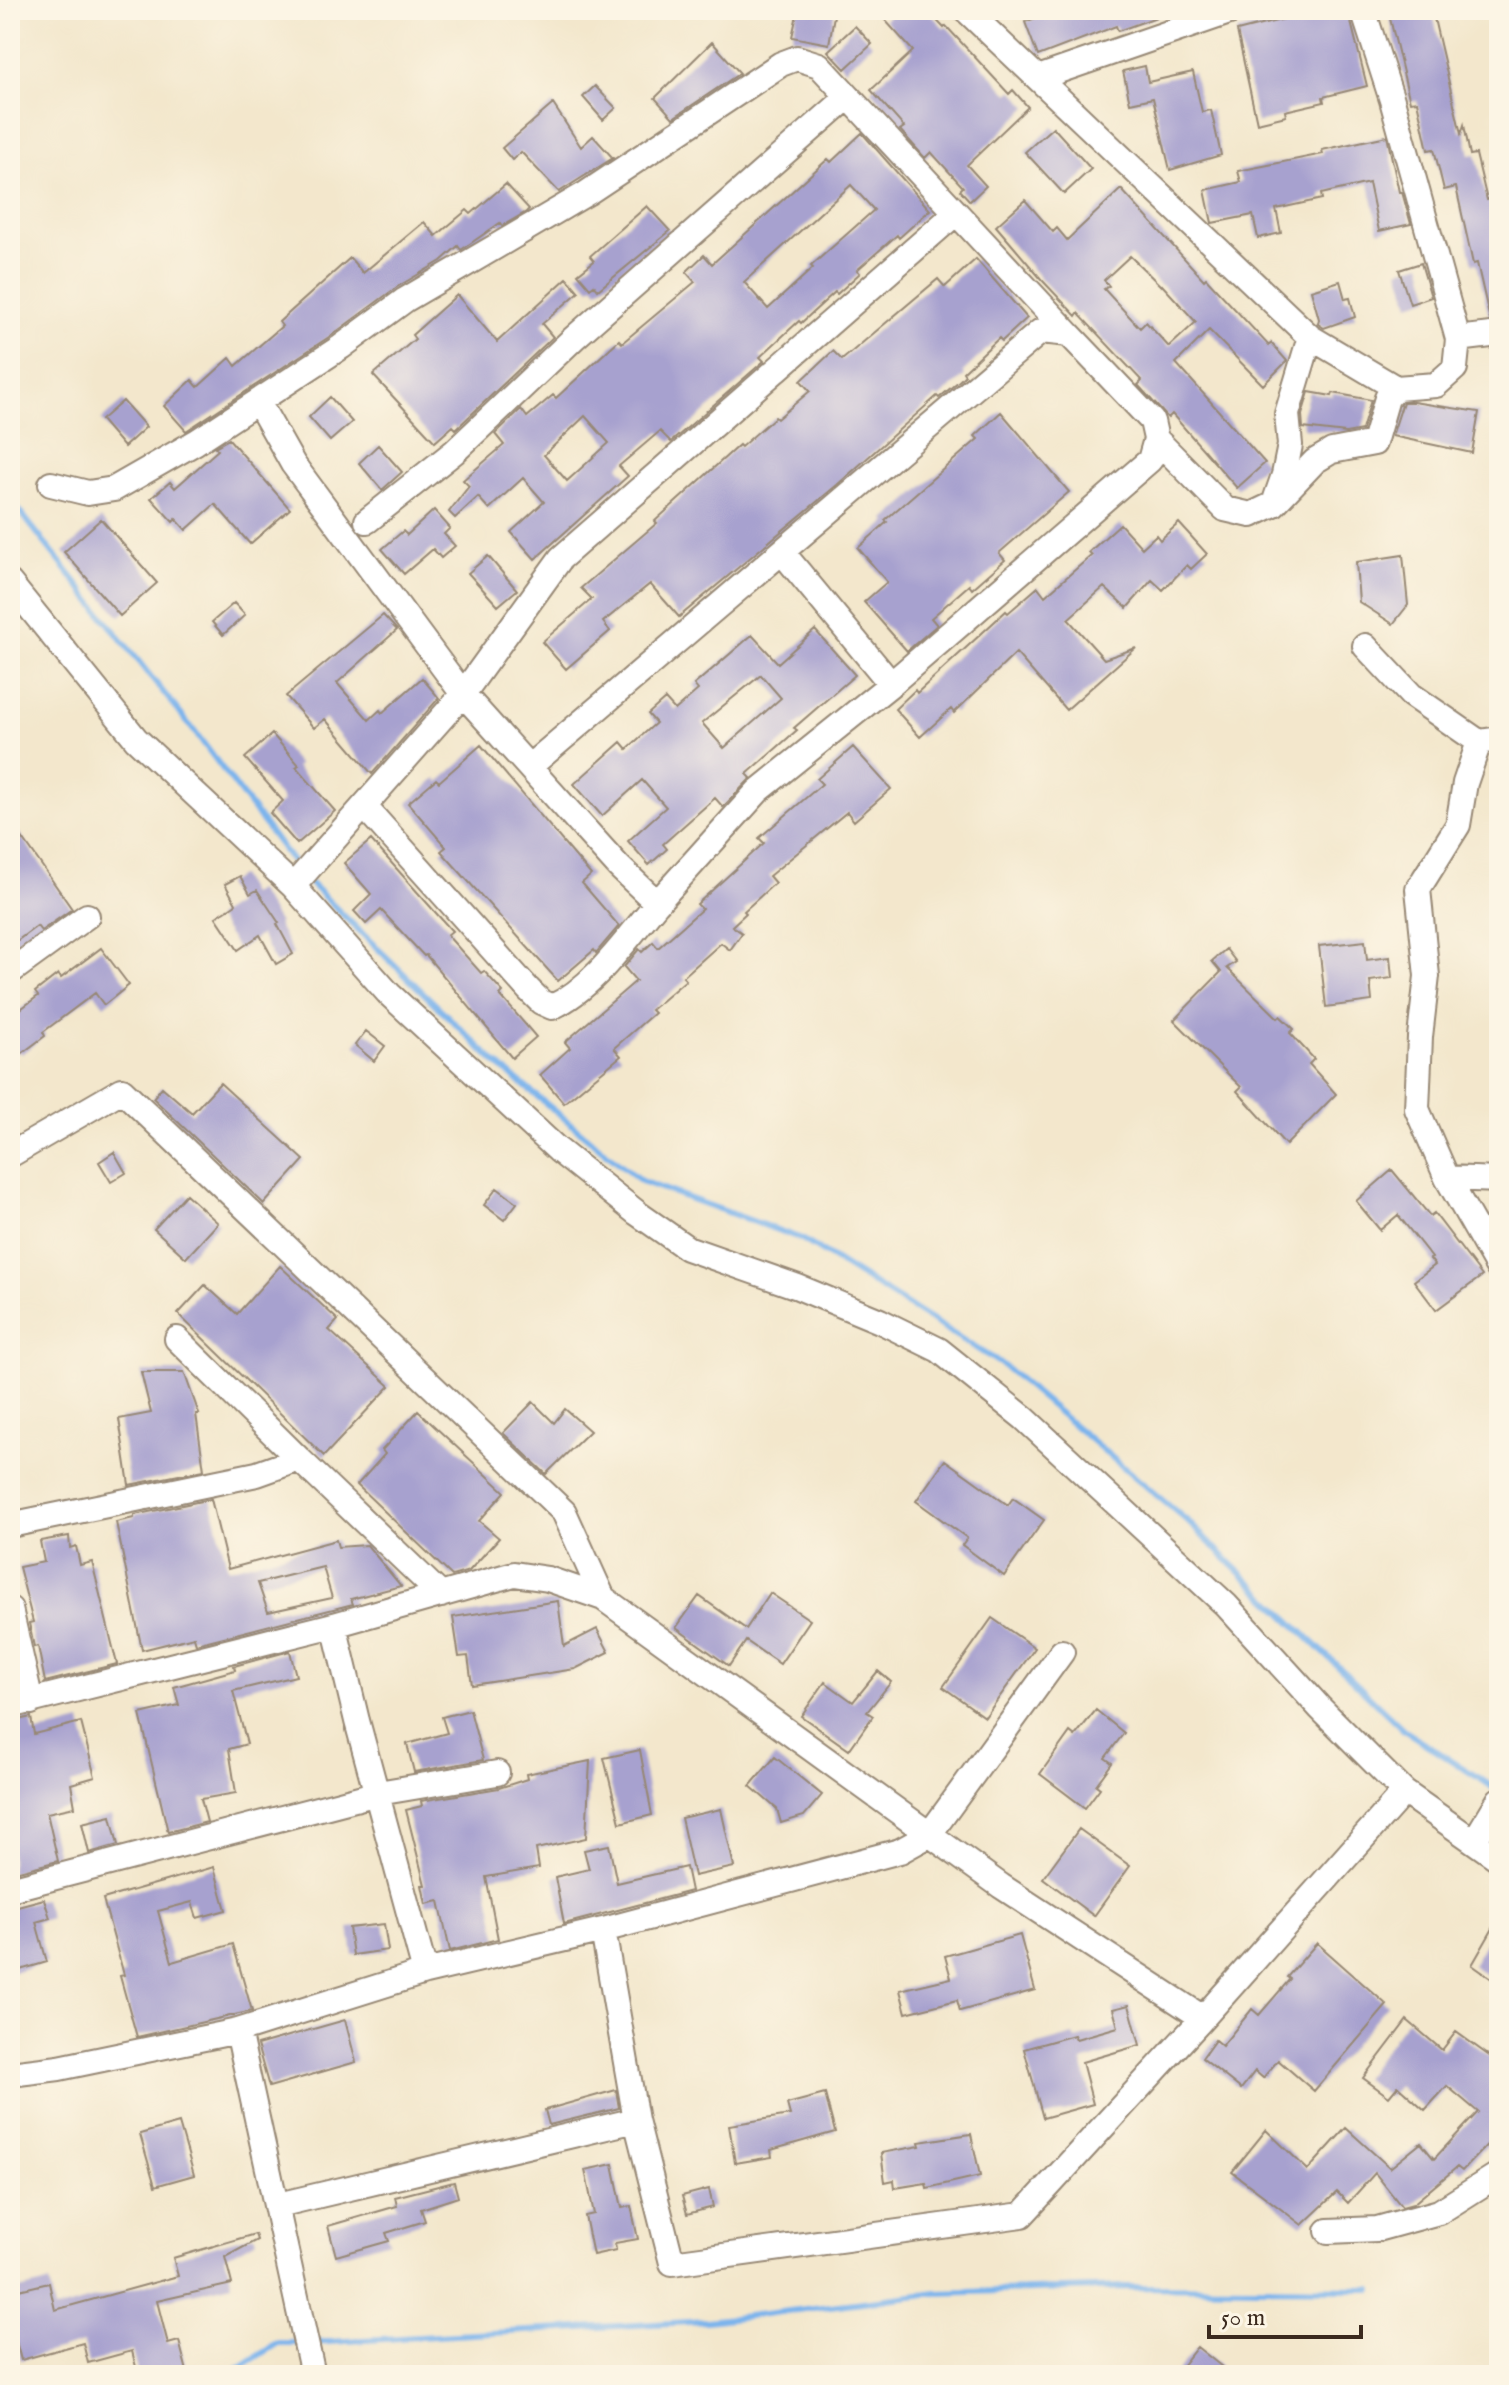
<svg xmlns="http://www.w3.org/2000/svg" width="1509" height="2385" font-family="'IM FELL English',serif">
  <style>
    .lines { fill: none; stroke-linecap: round; stroke-linejoin: round }
    .stream { stroke: #7bb4ec; stroke-width: 6 }
    .building { fill: #a7a1cf; fill-rule: evenodd }
    .minor-casing { stroke: #978875; stroke-width: 28 }
    .minor { stroke: #fff; stroke-width: 24 }
  </style>
  <rect width="100%" height="100%" fill="#fcf5e5"/>
  <filter id="ink" filterUnits="userSpaceOnUse"><feTurbulence type="fractalNoise" baseFrequency=".0125" numOctaves="2"/><feDisplacementMap in="SourceGraphic" scale="16" xChannelSelector="R" yChannelSelector="G"/><feConvolveMatrix kernelMatrix="1 2 1 2 8 2 1 2 1" color-interpolation-filters="sRGB"/></filter>
  <filter id="wash" filterUnits="userSpaceOnUse"><feTurbulence type="fractalNoise" baseFrequency=".006" numOctaves="4" result="noise"/><feDisplacementMap in="SourceGraphic" scale="32" xChannelSelector="R" yChannelSelector="G"/><feGaussianBlur stdDeviation="1.8" result="paint"/><feColorMatrix in="noise" values="0 0 0 0 0 0 0 0 0 0 0 0 0 0 0 0 0 1.4 0 .05"/><feComposite in="paint" operator="in"/></filter>
  <g filter="url(#wash)">
    <rect width="100%" height="100%" fill="#f3e7cc"/>
    <g class="lines">
      <path class="stream" d="M10 499 198 736 293 863
        M311 884 495 1062 641 1181 802 1239 1001 1364 1186 1520 1404 1730 1499 1791
        M310 2343 707 2321 936 2293 1126 2287 1372 2289
        M228 2375 278 2343H299"/>
    </g>
    <g id="blocks">
      <path class="building" d="M798 10H835L829 44 792 37Z
        M895 10H927L944 28 946 26 1009 94 1013 90 1028 107 967 165 986 186 970 201 960 190 963 187 931 152 925 158 900 130 904 127 871 90 913 51 885 20Z
        M1056 10H1170V12L1118 31 1116 26 1038 56 1025 22Z
        M1320 10H1348L1367 86 1323 97 1324 102 1285 111 1286 116 1257 123 1237 31Z
        M1388 10H1432L1461 134 1464 125 1470 155 1476 154 1487 200 1490 199 1499 238V319L1490 320 1477 263 1473 264 1456 187 1444 190 1434 149 1428 150 1417 101 1410 102Z
        M855 26 872 44 845 69 828 51Z
        M712 42 740 73 673 118 655 98Z
        M1145 66 1148 82 1193 72 1202 112 1211 110 1221 155 1170 170 1153 98 1130 103 1123 71Z
        M595 86 616 108 603 120 583 97Z
        M553 104 581 147 593 136 613 158 559 192 521 152 512 160 502 148Z
        M1053 127 1091 169 1064 194 1025 152Z
        M862 133 930 210 899 238 897 235 857 270 860 273 837 294 835 292 801 323 799 321 760 357 764 361 671 442 660 431 619 466 628 476 535 559 511 532 544 502 523 478 489 509 478 497 455 518 449 512 469 486 463 480 504 445 495 434 521 409 527 417 553 395 556 398 619 340 622 343 695 282 686 272 704 255 712 264 828 159 831 162ZM851 185 874 210 811 266 813 268 768 309 744 282ZM585 416 609 443 567 481 544 455Z
        M1387 136 1399 192H1402L1411 224 1379 231 1369 183 1321 194 1322 199 1276 209 1281 233 1258 238 1253 215 1212 223 1205 190 1241 182 1238 171 1323 154 1322 150Z
        M506 184 529 209 526 212 502 226 500 223 461 250 458 246 441 261 397 287 332 335 186 431 164 406 192 380 198 387 230 358 236 366 282 326 279 322 350 258 363 273 424 222 436 236 467 210 471 214Z
        M1121 189 1204 280 1206 278 1269 346 1271 343 1287 361 1263 385 1209 330 1176 363 1265 463 1237 488 1172 414 1168 418 1138 385 1142 381 1078 313 1076 316 1042 280 996 226 1025 200 1053 232 1057 228 1067 240ZM1130 256 1161 286 1162 285 1196 322 1169 347 1146 322 1140 328 1104 289 1109 286 1104 280Z
        M647 206 670 231 598 290 594 285 590 288 578 274 594 261 590 256Z
        M976 259 1027 318 1002 341 999 338 963 372 965 375 960 380 939 398 937 396 837 485 679 617 650 584 603 622 610 631 566 669 542 642 592 599 581 588 657 523 655 521 739 445 741 447 775 417 777 419 810 391 801 381 833 351 842 360 938 279 945 287Z
        M1421 263 1431 297 1410 304 1399 270Z
        M567 278 579 292 542 324 553 337 456 429 453 426 435 442 373 375 415 339 412 335 457 295 497 342Z
        M1340 281 1345 299 1350 298 1355 317 1324 328 1318 324 1319 319 1311 290Z
        M1309 392 1332 396 1333 393 1371 400 1362 430 1346 433 1303 428 1302 415Z
        M330 397 352 422 330 441 309 417Z
        M123 401 146 427 124 447 101 420Z
        M1403 402H1413L1479 412 1472 453 1392 436Z
        M1001 412 1069 492 999 553 1005 560 972 589 969 585 931 618 937 625 907 651 864 602 887 582 858 548 887 522 885 520 978 439 975 436Z
        M229 439 290 509 250 544 215 504 186 530 176 519 173 522 151 498 170 482 175 488 218 450 215 447Z
        M378 445 402 472 382 490 359 463Z
        M434 510 450 528 444 534 455 546 441 558 433 549 404 574 382 549 403 531 407 535Z
        M101 519 157 583 120 616 64 552Z
        M1179 523 1207 554 1191 569 1187 565 1163 590 1152 580 1127 608 1104 587 1068 619 1104 659 1136 648 1066 710 1016 653 954 713 951 709 920 737 895 709 915 690 917 693 1006 611 1008 613 1038 587 1045 596 1092 555 1089 552 1120 524 1142 548 1156 535 1160 540Z
        M1403 555 1408 605 1393 624 1359 602 1356 562Z
        M488 556 517 590 498 606 468 573Z
        M234 603 245 615 223 635 212 622Z
        M383 615 397 630 337 683 369 720 380 710 382 713 422 678 439 698 372 774 325 719 314 728 286 696Z
        M815 630 855 675 794 728 797 730 747 774 751 778 723 807 715 798 663 844 667 849 649 865 628 841 666 807 642 780 602 816 574 784 621 742 627 749 656 723 648 714 665 699 675 710 698 690 694 685 752 635 778 663ZM761 675 781 698 724 748 702 723Z
        M272 734 299 765 296 767 335 811 297 844 270 813 283 801 245 758Z
        M481 745 591 875 582 883 619 926 596 953 594 950 558 981 441 851 446 847 408 803 436 779 439 782Z
        M853 747 891 789 854 821 847 812 769 876 775 883 744 911 746 913 732 926 742 933 730 950 721 943 683 977 686 980 651 1010 654 1013 614 1048 621 1056 564 1103 540 1075 570 1048 565 1042 636 981 624 967 639 949 642 952 653 942 658 948 702 909 697 904 764 843 759 838 822 784 817 779Z
        M10 820 72 909 41 931 37 926 10 946Z
        M371 840 452 931 447 935 481 973 484 971 503 992 500 995 536 1037 512 1058 426 955 424 956 381 910 366 924 354 911 371 894 344 863Z
        M240 876 250 894 257 890 279 923 277 924 293 954 276 964 260 935 238 950 216 917 236 904 225 884Z
        M1365 941 1367 960 1390 957 1392 978 1370 981 1372 1001 1326 1007 1319 946Z
        M101 948 129 985 104 1005 95 993 43 1032 45 1036 21 1054 19 1051 10 1057V1017L38 996 35 992 58 974 61 978Z
        M1226 949 1236 962 1227 968 1278 1018 1280 1016 1294 1029 1290 1033 1314 1059 1309 1064 1336 1094 1286 1145 1237 1091 1241 1087 1174 1020 1221 972 1212 961Z
        M366 1031 385 1046 374 1061 355 1045Z
        M220 1083 304 1160 264 1204 153 1098 162 1087 192 1113Z
        M114 1152 126 1173 111 1182 99 1162Z
        M1392 1170 1430 1216 1434 1213 1482 1276 1436 1310 1414 1281 1435 1265 1430 1259 1432 1258 1398 1215 1380 1230 1356 1201Z
        M497 1188 517 1203 504 1220 484 1205Z
        M186 1194 218 1223 186 1258 154 1229Z
        M280 1266 338 1320 329 1330 390 1386 324 1456 178 1314 205 1285 237 1314Z
        M141 1372H184L199 1414H196L204 1470 129 1485 119 1419 151 1413Z
        M533 1402 554 1423 565 1409 590 1431 546 1474 503 1433Z
        M418 1411 505 1492 479 1521 499 1538 469 1571 452 1576 357 1485 385 1454 382 1450Z
        M945 1460 1008 1505 1013 1498 1044 1520 1004 1576 962 1545 967 1538 916 1501Z
        M211 1499 228 1569 336 1540 338 1547 367 1545 401 1586 351 1599 353 1604 196 1644 194 1637 142 1650 116 1522 134 1518V1515ZM323 1567 332 1598 268 1612 258 1583Z
        M69 1536 70 1548 76 1546 80 1565 92 1562 117 1664 45 1682 38 1646 34 1647 29 1623 33 1622 19 1567 44 1562 40 1541Z
        M770 1593 810 1620 780 1664 746 1641 729 1666 676 1628 699 1596 746 1629Z
        M558 1601 564 1646 597 1629 609 1652 575 1669 472 1685 468 1656 459 1657 453 1617Z
        M992 1618 1035 1648 985 1717 943 1687Z
        M290 1651 296 1676 233 1691 247 1744 229 1749 236 1793 201 1799 207 1822 168 1832 140 1714 179 1705 174 1687 235 1670 234 1666Z
        M878 1671 891 1682 867 1712 873 1716 849 1750 801 1716 825 1682 853 1702Z
        M470 1710 483 1760 414 1772 407 1744 447 1733 442 1717Z
        M1096 1710 1124 1733 1105 1758 1112 1763 1096 1785 1100 1788 1085 1808 1040 1774 1070 1732 1075 1736Z
        M31 1717 34 1734 81 1722 95 1777 71 1784 75 1807 47 1813 58 1861 11 1873 10 1722Z
        M640 1750 652 1815 620 1823 604 1758Z
        M775 1757 822 1795 804 1816 781 1823 777 1809 750 1786Z
        M590 1761 586 1838 536 1849 539 1868 486 1877 498 1939 450 1951 439 1901 426 1904 422 1885H425L406 1810 422 1806 421 1801 499 1788 527 1779 526 1774Z
        M721 1809 734 1867 694 1876 681 1818Z
        M111 1816 118 1845 89 1853 82 1823Z
        M1079 1829 1130 1866 1094 1916 1043 1878Z
        M609 1845 617 1883 686 1867 691 1891 564 1924 555 1877 589 1869 584 1850Z
        M214 1867 226 1910 197 1918 192 1902 158 1911 172 1962 233 1944 252 2011 137 2037 120 1976 124 1975 103 1899Z
        M44 1899 50 1918 36 1922 47 1962 10 1973V1908Z
        M1499 1918V1984L1472 1965Z
        M384 1924 388 1950 353 1955 349 1928Z
        M1020 1935 1035 1990 960 2011 957 2000 906 2013 900 1990 951 1978 945 1956Z
        M1317 1943 1387 2005 1314 2091 1278 2060 1263 2078 1255 2071 1241 2089 1202 2058 1215 2040 1222 2046 1252 2009 1259 2015 1290 1979 1287 1977Z
        M1129 2005 1140 2045 1082 2062 1093 2104 1043 2118 1024 2049 1074 2035 1076 2039 1118 2027 1113 2009Z
        M345 2020 356 2062 269 2087 257 2045Z
        M1407 2020 1442 2050 1456 2032 1499 2063V2132L1462 2171 1457 2167 1413 2204 1402 2207 1375 2173 1348 2203 1337 2192 1302 2225 1232 2172 1266 2130 1308 2170 1346 2128 1390 2168 1421 2143 1434 2159 1478 2112 1447 2086 1425 2110 1398 2086 1389 2097 1363 2078Z
        M616 2090 619 2108 549 2125 545 2110Z
        M825 2094 835 2132 771 2150 772 2157 735 2163 729 2125 790 2115 787 2104Z
        M179 2123 194 2175 155 2186 140 2134Z
        M971 2134 980 2176 927 2188 926 2183 895 2188 894 2180 885 2182 881 2153 920 2146 919 2142Z
        M613 2164 622 2208 631 2206 638 2239 615 2243 616 2250 593 2255 585 2216 594 2214 585 2170Z
        M454 2182 458 2197 421 2209 425 2221 386 2233 389 2241 336 2256 328 2226 397 2206 395 2197Z
        M709 2189 713 2207 687 2214 682 2196Z
        M255 2234 257 2240 225 2257 232 2284 157 2301 168 2344 179 2341 188 2375H138L132 2351 88 2363 83 2343 21 2360 10 2319V2292L49 2283 55 2310 178 2276 173 2258Z
        M1197 2347 1232 2375H1175Z"/>
    </g>
  </g>
  <g filter="url(#ink)">
    <use href="#blocks" fill-opacity="0" stroke="#978875" stroke-width="2"/>
    <g class="lines">
      <g class="minor-casing">
        <path id="minor" d="M966 10 1310 337 1396 388
          M1038 78 1235 10
          M1458 339 1499 334
          M258 402 293 464 463 694 619 867 657 903 758 791 891 684 1150 460 1156 439 1152 421 1069 334 1041 331 529 767
          M1156 439 1225 509 1251 515 1274 504 1315 461 1332 451 1374 443 1387 398 1396 388 1436 385 1455 368 1458 339 1392 100 1363 10
          M51 484 88 493 114 489 196 442 341 347 405 300 587 193 781 64 797 58 819 65 1069 334
          M1276 498 1284 475 1290 445 1287 414 1310 337
          M367 521 454 452 574 338 848 97
          M782 552 891 684
          M10 583 136 739 293 886 389 994 558 1150 637 1213 687 1248 798 1287 880 1321 939 1350 1024 1418 1226 1605 1320 1708 1404 1792 1499 1859
          M1365 646 1411 695 1479 742 1499 739
          M1479 742 1465 783 1458 825 1418 889 1427 976 1420 1037 1417 1109 1447 1178 1499 1269
          M364 806 528 989 541 1002 552 1007C594 988 628 937 657 903
          M293 886 463 694 561 558 956 213
          M10 972 87 916
          M10 1155 122 1090 564 1512 603 1598
          M1447 1178 1499 1180
          M177 1339 299 1459
          M10 1525 257 1474 299 1459 441 1595
          M10 1609 31 1702
          M334 1625 357 1721 425 1972
          M10 1706 334 1625 514 1574 548 1579 603 1598 1001 1886 1203 2018
          M1475 1840 1499 1800
          M10 1889 378 1793 497 1773
          M603 1930 636 2120 672 2263 1022 2215 1203 2018 1404 1792
          M238 2031 313 2375
          M10 2074 59 2068 238 2031 425 1972 603 1930 900 1851 929 1835 1062 1652
          M278 2205 636 2120
          M1328 2231 1377 2229 1439 2212 1499 2174"/>
      </g>
      <use href="#minor" class="minor"/>
    </g>
  </g>
  <rect width="1509" height="2385" fill="none" stroke="#fcf5e5" stroke-width="40"/>
  <path d="M1209 2325v12h152v-12" fill="none" stroke="#3b2a1e" stroke-width="4"/>
  <text x="1221" y="2325" font-size="24" fill="#3b2a1e" stroke="#fcf5e5" stroke-width="6" paint-order="stroke">50 m</text>
</svg>
